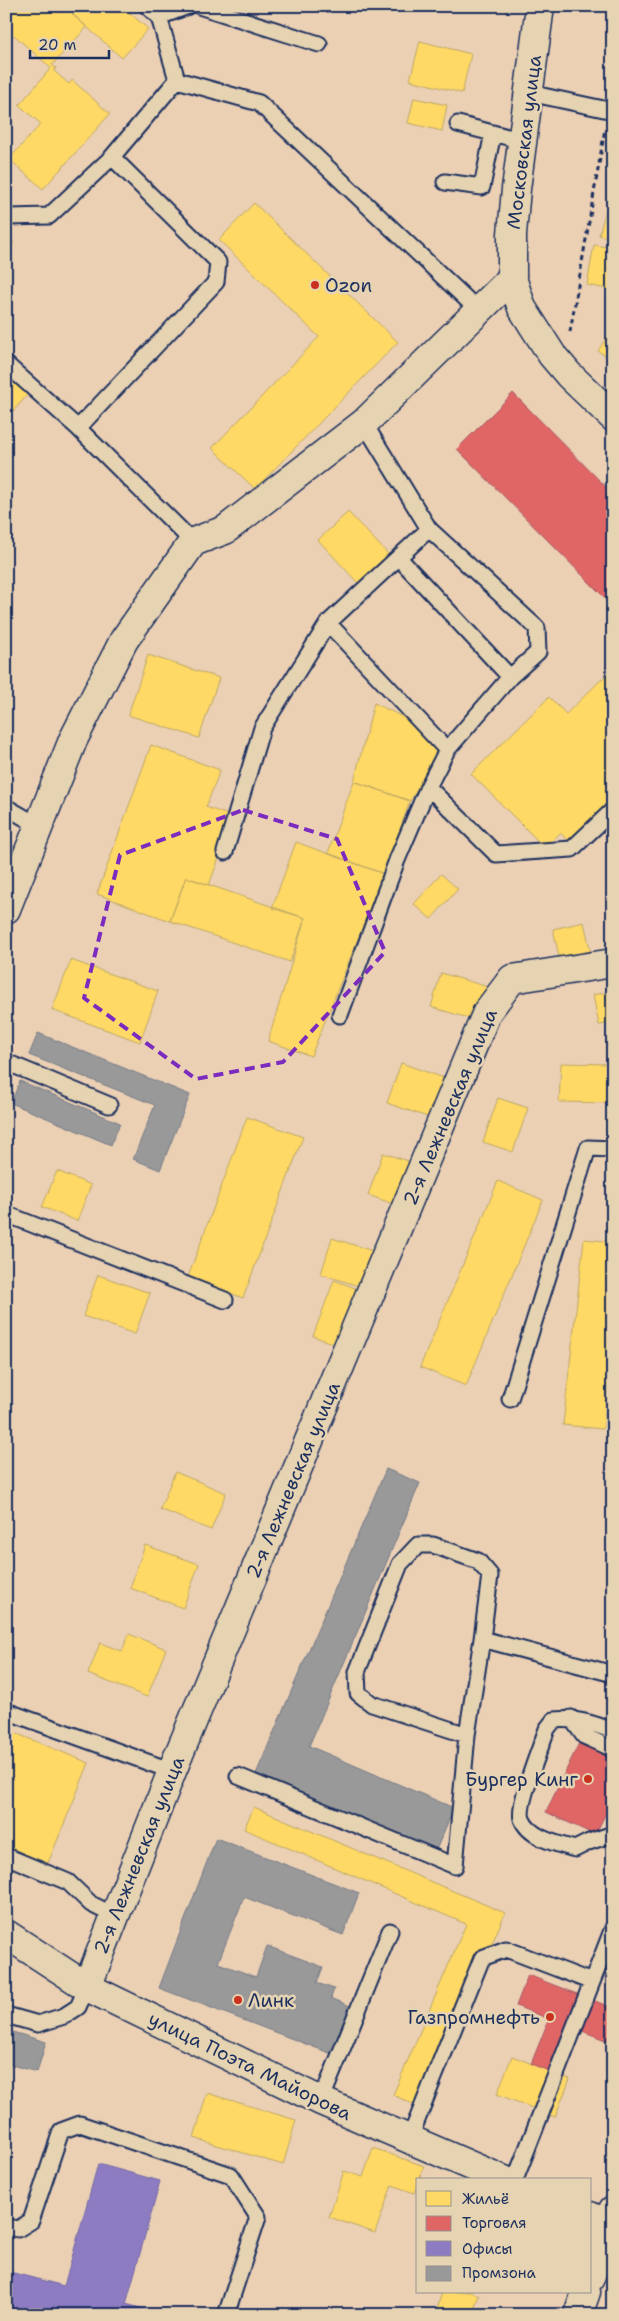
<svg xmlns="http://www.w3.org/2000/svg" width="619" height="2321" font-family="'Shantell Sans',sans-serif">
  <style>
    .homes { fill: #ffd966; stroke: #bba664 }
    .shops { fill: #e06666; stroke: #a55664 }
    .offices { fill: #8e7cc3; stroke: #6c65a5 }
    .industry { fill: #999; stroke: #737987 }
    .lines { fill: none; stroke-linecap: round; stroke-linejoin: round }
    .service-casing { stroke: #1b2f5e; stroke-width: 19 }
    .minor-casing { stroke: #1b2f5e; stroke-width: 31 }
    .tertiary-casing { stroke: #1b2f5e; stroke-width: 31 }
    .trunk-casing { stroke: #1b2f5e; stroke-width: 31 }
    .path { stroke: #1b2f5e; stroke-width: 3; stroke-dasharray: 5 4; stroke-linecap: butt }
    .service { stroke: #e6d3b1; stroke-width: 15 }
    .minor { stroke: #e6d3b1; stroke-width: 28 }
    .tertiary { stroke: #e6d3b1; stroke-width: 28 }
    .trunk { stroke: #e6d3b1; stroke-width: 28 }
    .marked { fill: none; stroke: #7b2cbf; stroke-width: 4; stroke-dasharray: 10 6; stroke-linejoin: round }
    .poi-dot { fill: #c8321e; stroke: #e6d3b1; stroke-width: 2 }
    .labels { text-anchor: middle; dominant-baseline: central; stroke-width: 5; stroke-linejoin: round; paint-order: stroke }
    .street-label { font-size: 19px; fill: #1b2f5e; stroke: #e6d3b1 }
    .poi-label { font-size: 19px; fill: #1b2f5e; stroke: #e6d3b1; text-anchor: start }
  </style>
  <rect width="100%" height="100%" fill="#ebd0b4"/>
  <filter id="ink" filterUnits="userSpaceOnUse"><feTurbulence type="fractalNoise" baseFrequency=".02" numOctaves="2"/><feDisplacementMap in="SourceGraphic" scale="10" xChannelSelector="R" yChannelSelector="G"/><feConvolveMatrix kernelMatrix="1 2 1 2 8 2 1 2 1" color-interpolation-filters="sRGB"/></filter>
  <g filter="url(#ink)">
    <path class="homes" d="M6 6H73L77 9 72 14 87 27 52 65 56 68 54 71 69 84 72 80 110 114 43 189 9 159 41 124 19 105 51 68 6 28Z
      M73 6H122L148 29 122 58 72 14 77 9Z
      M420 41 471 54 462 93 410 80Z
      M414 98 447 105 442 131 408 123Z
      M613 171V201L606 199Z
      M254 203 398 342 255 489 212 448 319 337 219 240Z
      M607 206 613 208V239L599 235Z
      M6 236 14 243 6 252Z
      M594 245 613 248V290L587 285Z
      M613 327V360L598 351Z
      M6 368 31 391 6 419Z
      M348 512 389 555 359 584 318 540Z
      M148 655 219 678 199 738 128 715Z
      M613 668V797L569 841 560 833 545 848 471 774 549 697 566 714Z
      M374 703 405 718 440 755 410 801 354 781Z
      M151 745 220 770 206 807 234 817 209 885 186 877 170 921 97 894Z
      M354 781 410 801 384 874 328 853Z
      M296 842 384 874 311 1056 268 1041 305 918 272 908Z
      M441 874 458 889 431 919 414 904Z
      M186 877 305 918 290 962 170 921Z
      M584 922 593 963 562 970 553 929Z
      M71 960 158 991 140 1042 52 1010Z
      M441 973 488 987 478 1021 431 1007Z
      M613 991V1023L599 1025 593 995Z
      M401 1063 447 1079 433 1119 387 1103Z
      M561 1063 611 1064 610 1103 559 1102Z
      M498 1098 528 1108 513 1152 483 1142Z
      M247 1117 303 1137 243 1298 188 1277Z
      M383 1153 417 1164 402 1207 368 1195Z
      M57 1171 91 1185 77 1221 42 1207Z
      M498 1181 543 1200 466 1386 420 1367Z
      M332 1238 376 1252 365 1288 321 1274Z
      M584 1239 613 1242V1338L603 1429 563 1425Z
      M98 1275 150 1293 135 1334 83 1316Z
      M334 1280 363 1291 342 1347 313 1336Z
      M175 1472 226 1493 211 1530 160 1509Z
      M145 1545 199 1564 183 1608 130 1588Z
      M129 1634 166 1649 147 1697 88 1674 100 1643 122 1651Z
      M10 1731 89 1763 48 1863 6 1847V1739Z
      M254 1807 505 1913 422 2108 393 2095 466 1924 244 1829Z
      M512 2056 570 2079 555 2117 497 2094Z
      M207 2093 296 2120 283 2165 194 2138Z
      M373 2148 424 2166 414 2193 392 2185 375 2233 329 2217 344 2171 363 2177Z
      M442 2292H471L479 2295 472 2315H435Z"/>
    <path class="shops" d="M513 393 613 494V606L457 449Z
      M580 1741 613 1756V1799L595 1835 546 1812Z
      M528 1975 613 2008V2043L577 2029 559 2075 531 2064 549 2019 516 2006Z"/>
    <path class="offices" d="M98 2164 160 2181 126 2304 165 2315H6V2271L64 2286Z"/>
    <path class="industry" d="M6 842 15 847 6 864Z
      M38 1033 190 1095 160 1170 133 1159 155 1105 29 1055Z
      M20 1081 120 1123 111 1145 11 1103Z
      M386 1469 420 1483 309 1746 454 1808 436 1850 256 1774Z
      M216 1838 359 1893 343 1935 244 1897 218 1963 256 1977 267 1946 323 1967 317 1983 334 1989 331 1998 350 2006 332 2054 159 1988Z
      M6 2030 46 2042 37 2072 8 2064 6 2070Z"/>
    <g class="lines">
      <g class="service-casing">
        <path id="service" d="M199 6 319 44
          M159 17 188 6
          M177 80 259 103 478 310
          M529 93 613 111
          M458 124 523 141
          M112 157 218 262 216 282 78 428 193 542
          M445 182 482 187 493 133
          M6 214 9 217 49 216 112 157 177 80 159 17 147 6
          M6 364 78 428
          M399 558 510 677
          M328 623 447 750
          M428 787 496 854 572 849 613 810
          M6 807 39 826
          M225 852 262 728 328 623 429 529 364 423
          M340 1015 397 860 428 787 447 750 510 677 538 652 537 628 429 529
          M6 1062 109 1105
          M6 1214 225 1300
          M510 1399 588 1148 613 1149
          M6 1711 172 1771
          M571 1718 584 1736 613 1749
          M613 1731C592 1723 576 1718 554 1720L547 1729C541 1746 517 1805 522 1819 529 1838 558 1844 575 1849L589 1842 613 1834
          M467 1735 372 1704 358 1693 357 1672 400 1564 418 1545H433L478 1561 490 1575 482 1639 613 1674
          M238 1776 455 1866 467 1735 482 1639
          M6 1856 68 1882 91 1904 115 1916
          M6 2015 38 2024 64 2016 78 2007 87 1987
          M321 2101 390 1931
          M409 2140 482 1958 506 1949 592 1982
          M515 2180 613 1928
          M6 2227 18 2229 31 2221 61 2131 80 2124 231 2175 258 2217 226 2315"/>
      </g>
      <g class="minor-casing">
        <path id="minor" d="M6 909 73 740 124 640 193 542 225 530 364 423 512 278
          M6 1934 87 1987 321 2101 504 2180
          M87 1987 172 1771 487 1012 512 979 613 963
          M590 2216 608 2224"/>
      </g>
      <g class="tertiary-casing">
        <path id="tertiary" d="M540 6 516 189 512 234V278L522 308 552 355 569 375 613 417"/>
      </g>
      <g class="trunk-casing">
        <path id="trunk" d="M590 2278 613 2210
          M578 2315 586 2292"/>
      </g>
      <path class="path" d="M570 332 605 129"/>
      <use href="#service" class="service"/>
      <use href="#minor" class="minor"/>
      <use href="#tertiary" class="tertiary"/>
      <use href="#trunk" class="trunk"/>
    </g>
  </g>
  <path class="marked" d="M243 810 337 839 385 952 283 1062 196 1079 84 998 120 855Z"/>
  <g class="poi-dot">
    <circle cx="315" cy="285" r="5"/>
    <circle cx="588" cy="1779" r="5"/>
    <circle cx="238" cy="2000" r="5"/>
    <circle cx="550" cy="2017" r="5"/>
  </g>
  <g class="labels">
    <g class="street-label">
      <text transform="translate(524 142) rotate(-83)">Московская улица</text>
      <text transform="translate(450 1107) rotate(-67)">2-я Лежневская улица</text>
      <text transform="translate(293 1480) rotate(-67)">2-я Лежневская улица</text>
      <text transform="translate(139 1855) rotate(-68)">2-я Лежневская улица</text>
      <text transform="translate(250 2066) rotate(26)">улица Поэта Майорова</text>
    </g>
    <g class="poi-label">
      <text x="325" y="285">Ozon</text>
      <text x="578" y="1779" text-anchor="end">Бургер Кинг</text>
      <text x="248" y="2000">Линк</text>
      <text x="540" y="2017" text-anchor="end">Газпромнефть</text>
    </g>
  </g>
  <rect width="619" height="2321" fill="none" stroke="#e6d3b1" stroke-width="25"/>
  <rect x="12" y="12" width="594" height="2296" fill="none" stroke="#1b2f5e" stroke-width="2" filter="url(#ink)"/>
  <rect x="416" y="2178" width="175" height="115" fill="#e6d3b1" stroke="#959190"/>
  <rect x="426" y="2191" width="25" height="15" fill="#ffd966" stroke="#959190"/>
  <text x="462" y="2204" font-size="15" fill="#1b2f5e">Жильё</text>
  <rect x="426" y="2216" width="25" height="15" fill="#e06666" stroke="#959190"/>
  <text x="462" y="2228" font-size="15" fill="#1b2f5e">Торговля</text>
  <rect x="426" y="2241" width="25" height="15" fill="#8e7cc3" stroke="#959190"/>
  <text x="462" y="2254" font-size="15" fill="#1b2f5e">Офисы</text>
  <rect x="426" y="2266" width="25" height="15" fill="#999999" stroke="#959190"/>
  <text x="462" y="2278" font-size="15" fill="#1b2f5e">Промзона</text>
  <path d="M30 50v8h79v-8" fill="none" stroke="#1b2f5e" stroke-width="2.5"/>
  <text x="38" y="50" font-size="15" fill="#1b2f5e" stroke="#e6d3b1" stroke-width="4" paint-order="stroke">20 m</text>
</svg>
